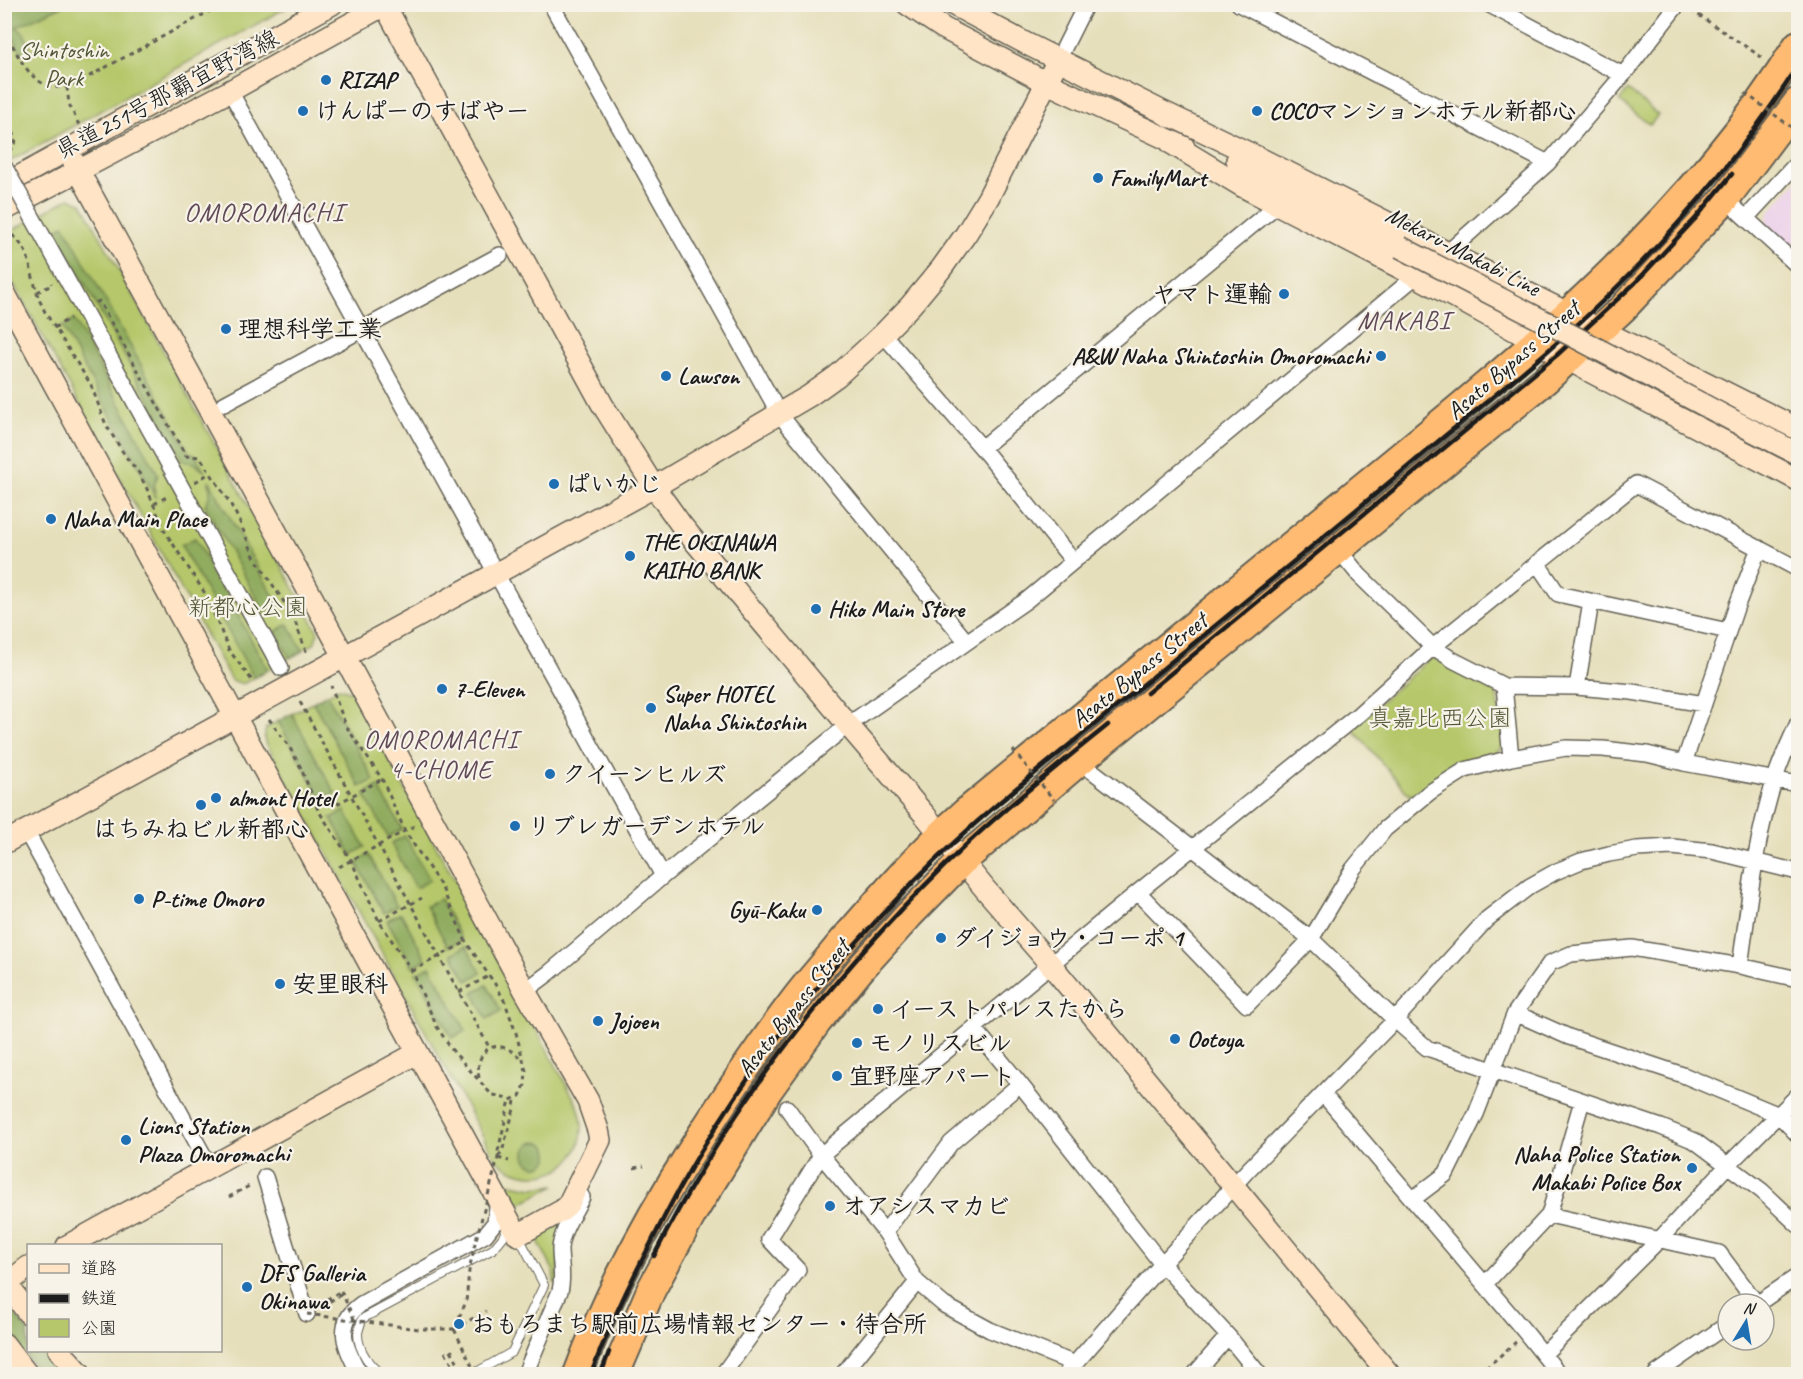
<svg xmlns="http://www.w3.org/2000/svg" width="1803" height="1379" font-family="Caveat,'Klee One',sans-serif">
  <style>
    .built { fill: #ecd1ea }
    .green { fill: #b5c76a; stroke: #687243; stroke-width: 1.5 }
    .forest { fill: #90ac5e; stroke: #56643d; stroke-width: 1.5 }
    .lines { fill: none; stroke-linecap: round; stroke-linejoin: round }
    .lane-casing { stroke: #636054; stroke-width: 10 }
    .street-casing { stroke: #636054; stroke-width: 18 }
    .secondary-casing { stroke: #636054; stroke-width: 24 }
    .highway-casing { stroke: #636054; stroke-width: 32 }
    .path { stroke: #636054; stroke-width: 3; stroke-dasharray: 4.5 4.5; stroke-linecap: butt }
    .lane { stroke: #fff; stroke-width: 8 }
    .street { stroke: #fff; stroke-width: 15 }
    .secondary { stroke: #ffe4c6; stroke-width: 21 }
    .highway { stroke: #ffbb71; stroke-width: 28 }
    .rail { stroke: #1c1c1c; stroke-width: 4.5 }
    .street-bridge-casing { stroke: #636054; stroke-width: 18; stroke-linecap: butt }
    .secondary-bridge-casing { stroke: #636054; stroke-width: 24; stroke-linecap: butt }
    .path-bridge { stroke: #636054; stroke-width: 3; stroke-dasharray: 4.5 4.5; stroke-linecap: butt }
    .street-bridge { stroke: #fff; stroke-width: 15 }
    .secondary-bridge { stroke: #ffe4c6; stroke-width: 21 }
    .poi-dot { fill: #1f6fb2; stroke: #f7f3e8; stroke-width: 2 }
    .labels { text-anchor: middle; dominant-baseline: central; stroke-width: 4.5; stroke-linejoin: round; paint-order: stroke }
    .park-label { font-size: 24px; fill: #525837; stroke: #f7f3e8 }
    .poi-label { font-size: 24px; font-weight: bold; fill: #1c1c1c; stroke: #f7f3e8; text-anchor: start }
    .street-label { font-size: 24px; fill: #1c1c1c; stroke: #f7f3e8 }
    .neighbourhood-label { font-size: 26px; letter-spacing: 1.5px; fill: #614a57; stroke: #f7f3e8 }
    .quarter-label { font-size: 27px; letter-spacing: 1.5px; fill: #614a57; stroke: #f7f3e8 }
  </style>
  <rect width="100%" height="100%" fill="#f7f3e8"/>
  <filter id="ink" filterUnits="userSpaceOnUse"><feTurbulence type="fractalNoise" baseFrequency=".0167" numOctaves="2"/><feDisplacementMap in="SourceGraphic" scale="12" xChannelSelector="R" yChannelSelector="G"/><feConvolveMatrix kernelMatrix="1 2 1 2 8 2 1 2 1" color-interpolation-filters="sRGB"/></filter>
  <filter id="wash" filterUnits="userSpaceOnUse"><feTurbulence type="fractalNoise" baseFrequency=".008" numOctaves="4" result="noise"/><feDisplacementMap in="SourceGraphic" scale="24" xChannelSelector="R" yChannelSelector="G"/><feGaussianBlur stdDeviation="1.35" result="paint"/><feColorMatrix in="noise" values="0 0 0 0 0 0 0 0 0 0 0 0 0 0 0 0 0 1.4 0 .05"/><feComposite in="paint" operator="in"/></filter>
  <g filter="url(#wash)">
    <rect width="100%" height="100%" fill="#e6dfbb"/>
    <path class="built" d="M1798 180V252L1767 228 1766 221 1770 211Z"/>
    <path class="green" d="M5 5H291L5 164Z
      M1628 90 1658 115 1650 125 1619 101Z
      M69 198 82 203 318 632 314 644 243 684 231 680 5 268 4 235Z
      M1437 657 1491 685 1496 690 1505 744C1500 752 1494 753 1486 756 1455 766 1436 777 1410 796L1352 728 1429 659Z
      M339 688 352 692 578 1106C580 1114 583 1121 582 1129 580 1176 526 1190 495 1158L264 739 266 728Z
      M506 1183 533 1188 555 1185 518 1205Z
      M563 1217 557 1284 554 1283 553 1270 535 1235Z"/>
    <path class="forest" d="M4 5 5 4 64 5 16 27 24 33 31 50 22 54 5 23Z
      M64 225 190 454 194 453 205 472 194 463 183 461 55 230Z
      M74 320 158 474 154 486 156 498 62 327Z
      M209 480 279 606 265 613 205 505 210 495Z
      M195 538 268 670 254 678 181 545Z
      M288 624 303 651 290 658 275 632Z
      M327 694 374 780 360 787 313 702Z
      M292 714 335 793 322 800 278 721Z
      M378 786 402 829 388 837 364 794Z
      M345 811 365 847 351 855 331 818Z
      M405 836 430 880 416 888 391 843Z
      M369 855 397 906 384 913 356 862Z
      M440 899 462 940 448 947 426 906Z
      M401 913 426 959 413 967 387 920Z
      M466 946 481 973 467 981 452 954Z
      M430 966 466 1031 452 1038 416 973Z
      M487 985 501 1011 487 1019 473 992Z
      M525 1154a12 12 0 1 1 24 0a12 12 0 1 1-24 0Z
      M4 1301 28 1331V1350L46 1351 67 1374H40L5 1329Z"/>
  </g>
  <g filter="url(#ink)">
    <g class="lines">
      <g class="lane-casing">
        <path id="lane" d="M385 1374C371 1371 358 1349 358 1334 358 1330 361 1324 362 1319L493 1249 503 1237 508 1226
          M473 1374 512 1352 544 1285 519 1237"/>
      </g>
      <g class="street-casing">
        <path id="street" d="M551 4 780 415 966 641
          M1239 4 1548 163
          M1488 4 1623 75
          M1058 60 1086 4
          M230 91 663 876
          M1725 199 1798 266
          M1746 218 1798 162
          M1447 253 1548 163 1623 75 1678 4
          M883 334 982 448 1073 561
          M108 354 281 668
          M224 404 500 255
          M982 448 1277 205
          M1337 548 1359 575 1433 647 1453 660 1504 686 1511 758
          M1537 563 1558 594 1728 631
          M1798 569 1636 484 1433 647 1359 714 1138 892 1247 1005 1311 939 1353 869 1385 829 1430 792 1465 770 1511 758 1566 748 1603 749 1647 754 1684 763 1798 784
          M1504 686 1577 687 1632 692 1704 704
          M1577 687 1591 602
          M1078 762 1095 773 1311 939 1395 1020 1427 1048 1661 1127 1695 1141 1762 1191 1798 1225
          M1684 763 1737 605 1759 548
          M26 831 210 1167
          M1740 966C1749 904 1755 839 1775 779 1781 759 1790 741 1798 723
          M525 991 549 973 663 876 848 725 1027 600 1416 276
          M1515 1013 1569 1037 1683 1075 1779 1115 1798 1135
          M974 1028 1020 1084 1162 1264 1228 1336 1259 1374
          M1323 1094 1526 1333 1559 1374
          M787 1108 821 1155 885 1232 917 1282 843 1374
          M265 1177 307 1314
          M1413 1199 1446 1174 1476 1114 1515 1013 1550 963 1571 954 1632 948 1740 966 1798 979
          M1549 1215 1719 1253 1757 1304 1798 1276
          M885 1232 951 1143 1020 1084
          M917 1282 944 1305 990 1330 1075 1364
          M1485 1284 1549 1215 1582 1101
          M1544 1354 1659 1240 1728 1165 1798 1095
          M360 1374C346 1350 333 1324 361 1304L485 1235 495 1222 498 1200
          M525 1374 560 1291C564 1276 560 1264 560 1249 561 1231 574 1213 582 1197
          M723 1374 798 1270 769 1239 821 1155 1138 892
          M1066 1374 1162 1264 1248 1170 1395 1020 1487 919 1530 886 1555 872 1581 861 1609 854 1637 849 1672 847 1712 851 1798 872
          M1195 1374 1228 1336
          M1656 1374 1728 1324"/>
      </g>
      <g class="secondary-casing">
        <path id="secondary" d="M384 4 602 404 654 487 682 526 848 725 924 814 985 889 1051 965 1389 1374
          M907 4 943 28 1047 83 1184 147
          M952 4 1027 44 1159 110 1170 117
          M1159 110 1259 158 1798 429
          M1171 143 1242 186 1416 276 1591 372 1798 480
          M1237 160 1263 177 1400 247
          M4 185 332 4
          M4 210 230 91 386 4
          M4 292 510 1222 518 1235 563 1210 569 1203 600 1140 598 1130 588 1101 525 991 325 621 67 150
          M1734 421 1798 454
          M4 843 654 487 809 396 837 376 883 334 911 305 941 269 966 234 988 198 1058 60
          M67 1246 417 1053
          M4 1280 28 1313
          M7 1284 28 1267
          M4 1344 27 1374
          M59 1350 81 1374"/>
      </g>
      <g class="highway-casing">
        <path id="highway" d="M578 1374C608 1293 649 1217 696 1144 727 1095 759 1047 794 1001 808 982 825 964 840 945 880 899 919 853 965 813 1093 707 1222 603 1350 498 1514 364 1686 227 1798 45
          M615 1374 651 1290 693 1212 768 1090 817 1022 862 967 909 915 962 861 1078 762 1545 380 1623 308 1725 199 1798 102"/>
      </g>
      <path class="path" d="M1691 10 1763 58
        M4 29C20 58 33 97 73 85L223 4
        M67 87 69 104 79 125
        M4 116 16 138 15 146 9 151
        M6 229 18 240 27 254 38 297 45 312 91 385 106 425 126 457 139 473 148 491 164 530 206 595 229 650 254 683
        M37 292 52 285 51 283
        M96 303 99 301 186 456 200 457 230 503 239 520 254 556 293 616 307 654
        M54 328 70 318
        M195 482 210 473
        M154 504 168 496
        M300 702 489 1047
        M269 719 290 748 300 766 318 810 351 860 379 921 412 971 437 1027 452 1050 491 1094 510 1100 520 1096 525 1085 526 1071 516 1033 505 1002 497 987 466 942 442 888 405 831 382 779 346 726 331 686
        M337 804 382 779
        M339 867 414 826
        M379 921 422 898
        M412 971 466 942
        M459 992 489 976
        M479 1078C474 1046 500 1036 521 1059
        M498 1151 510 1100
        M498 1156 502 1152 514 1109 515 1099
        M498 1158 509 1161
        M634 1168 644 1166
        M229 1197 251 1185
        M319 1304 341 1291
        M322 1306 342 1294
        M454 1329 486 1311
        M451 1350 462 1370
        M445 1352 457 1372 461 1370
        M1479 1374 1516 1342"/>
      <use href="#lane" class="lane"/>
      <use href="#street" class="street"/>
      <use href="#secondary" class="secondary"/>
      <use href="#highway" class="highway"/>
      <path class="rail" d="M1147 693 1557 355 1635 283 1696 218 1732 174
        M654 1256C732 1101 843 962 969 842 1013 801 1061 763 1108 725
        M591 1374C608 1329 628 1286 651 1243 667 1211 684 1178 703 1148 762 1050 836 960 916 879 980 815 1052 759 1122 702 1225 618 1328 534 1429 449 1494 395 1562 343 1621 283 1687 218 1748 144 1798 66
        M601 1374 609 1352"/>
      <g class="street-bridge-casing">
        <path id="street-bridge" d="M4 166 108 354"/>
      </g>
      <g class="secondary-bridge-casing">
        <path id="secondary-bridge" d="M1400 247 1573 336 1734 421"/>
      </g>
      <path class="path-bridge" d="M1745 93 1798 132
        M1013 750 1054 800
        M341 1291 355 1321
        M307 1314 419 1329H454
        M476 1374 454 1329 466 1302 469 1271 474 1247 498 1158V1151"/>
      <use href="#street-bridge" class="street-bridge"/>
      <use href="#secondary-bridge" class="secondary-bridge"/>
    </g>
  </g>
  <g class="poi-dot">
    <circle cx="326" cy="80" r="6"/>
    <circle cx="303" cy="111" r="6"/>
    <circle cx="1257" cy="111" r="6"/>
    <circle cx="1098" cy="178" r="6"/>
    <circle cx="1284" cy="294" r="6"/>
    <circle cx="226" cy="329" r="6"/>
    <circle cx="1381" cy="356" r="6"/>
    <circle cx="666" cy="376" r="6"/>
    <circle cx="554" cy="484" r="6"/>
    <circle cx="51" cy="519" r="6"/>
    <circle cx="630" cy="556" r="6"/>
    <circle cx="816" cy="609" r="6"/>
    <circle cx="442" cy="689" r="6"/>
    <circle cx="651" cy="708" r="6"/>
    <circle cx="550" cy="774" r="6"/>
    <circle cx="216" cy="798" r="6"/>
    <circle cx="201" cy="805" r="6"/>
    <circle cx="515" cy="826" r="6"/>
    <circle cx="139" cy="899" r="6"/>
    <circle cx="817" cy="910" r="6"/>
    <circle cx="941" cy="938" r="6"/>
    <circle cx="280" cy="984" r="6"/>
    <circle cx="878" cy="1009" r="6"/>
    <circle cx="598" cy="1021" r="6"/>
    <circle cx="1175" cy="1039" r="6"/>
    <circle cx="857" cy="1043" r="6"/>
    <circle cx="837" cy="1076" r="6"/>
    <circle cx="126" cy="1140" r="6"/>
    <circle cx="1692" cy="1168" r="6"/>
    <circle cx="830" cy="1206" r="6"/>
    <circle cx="247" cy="1287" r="6"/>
    <circle cx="459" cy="1324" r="6"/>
  </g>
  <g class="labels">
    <g class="park-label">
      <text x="64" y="50">Shintoshin<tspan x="64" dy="28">Park</tspan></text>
      <text x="248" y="607">新都心公園</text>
      <text x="1440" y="718">真嘉比西公園</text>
    </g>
    <g class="poi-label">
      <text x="338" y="80">RIZAP</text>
      <text x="315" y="111">けんぱーのすばやー</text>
      <text x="1269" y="111">COCOマンションホテル新都心</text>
      <text x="1110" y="178">FamilyMart</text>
      <text x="1272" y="294" text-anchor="end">ヤマト運輸</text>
      <text x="238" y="329">理想科学工業</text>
      <text x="1369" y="356" text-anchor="end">A&amp;W Naha Shintoshin Omoromachi</text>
      <text x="678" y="376">Lawson</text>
      <text x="566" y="484">ぱいかじ</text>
      <text x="63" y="519">Naha Main Place</text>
      <text x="642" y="542">THE OKINAWA<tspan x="642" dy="28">KAIHO BANK</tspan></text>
      <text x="828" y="609">Hiko Main Store</text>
      <text x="454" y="689">7-Eleven</text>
      <text x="663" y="694">Super HOTEL<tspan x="663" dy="28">Naha Shintoshin</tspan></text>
      <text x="562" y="774">クイーンヒルズ</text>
      <text x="228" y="798">almont Hotel</text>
      <text x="527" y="826">リブレガーデンホテル</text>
      <text x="201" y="829" text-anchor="middle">はちみねビル新都心</text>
      <text x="151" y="899">P-time Omoro</text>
      <text x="805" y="910" text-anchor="end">Gyū-Kaku</text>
      <text x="953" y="938">ダイジョウ・コーポ 1</text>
      <text x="292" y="984">安里眼科</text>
      <text x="890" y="1009">イーストパレスたから</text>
      <text x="610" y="1021">Jojoen</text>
      <text x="1187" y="1039">Ootoya</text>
      <text x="869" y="1043">モノリスビル</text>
      <text x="849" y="1076">宜野座アパート</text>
      <text x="138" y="1126">Lions Station<tspan x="138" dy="28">Plaza Omoromachi</tspan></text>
      <text x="1680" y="1154" text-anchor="end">Naha Police Station<tspan x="1680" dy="28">Makabi Police Box</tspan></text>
      <text x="842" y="1206">オアシスマカビ</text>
      <text x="259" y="1273">DFS Galleria<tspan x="259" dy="28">Okinawa</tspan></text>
      <text x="471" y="1324">おもろまち駅前広場情報センター・待合所</text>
    </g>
    <g class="street-label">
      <text transform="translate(167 94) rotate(-28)">県道251号那覇宜野湾線</text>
      <text transform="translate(1463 251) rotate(27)">Mekaru-Makabi Line</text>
      <text transform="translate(1513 360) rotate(-41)">Asato Bypass Street</text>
      <text transform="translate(1139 670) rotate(-39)">Asato Bypass Street</text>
      <text transform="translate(793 1008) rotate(-52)">Asato Bypass Street</text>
    </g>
    <g class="neighbourhood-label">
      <text x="441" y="739">OMOROMACHI<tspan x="441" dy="30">4-CHOME</tspan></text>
    </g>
    <g class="quarter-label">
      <text x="264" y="212">OMOROMACHI</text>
      <text x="1404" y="320">MAKABI</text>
    </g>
  </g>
  <rect width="1803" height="1379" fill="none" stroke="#f7f3e8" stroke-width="24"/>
  <rect x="27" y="1244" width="195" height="108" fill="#f7f3e8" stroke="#9f9d96" stroke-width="1.5"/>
  <rect x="39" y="1264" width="30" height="9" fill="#ffe4c6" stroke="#9f9d96" stroke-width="1.5"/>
  <text x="81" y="1274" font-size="18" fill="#1c1c1c">道路</text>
  <rect x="39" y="1294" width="30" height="9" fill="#1c1c1c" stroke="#9f9d96" stroke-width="1.5"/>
  <text x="81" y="1304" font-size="18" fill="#1c1c1c">鉄道</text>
  <rect x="39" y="1319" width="30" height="18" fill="#b5c76a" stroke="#9f9d96" stroke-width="1.5"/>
  <text x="81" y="1334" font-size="18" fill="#1c1c1c">公園</text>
  <g transform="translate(1746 1322) rotate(11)"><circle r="28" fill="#f7f3e8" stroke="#9f9d96" stroke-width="1.5"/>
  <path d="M0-4.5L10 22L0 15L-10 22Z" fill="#1f6fb2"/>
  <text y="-9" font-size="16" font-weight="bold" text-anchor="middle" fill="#1c1c1c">N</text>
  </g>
</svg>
